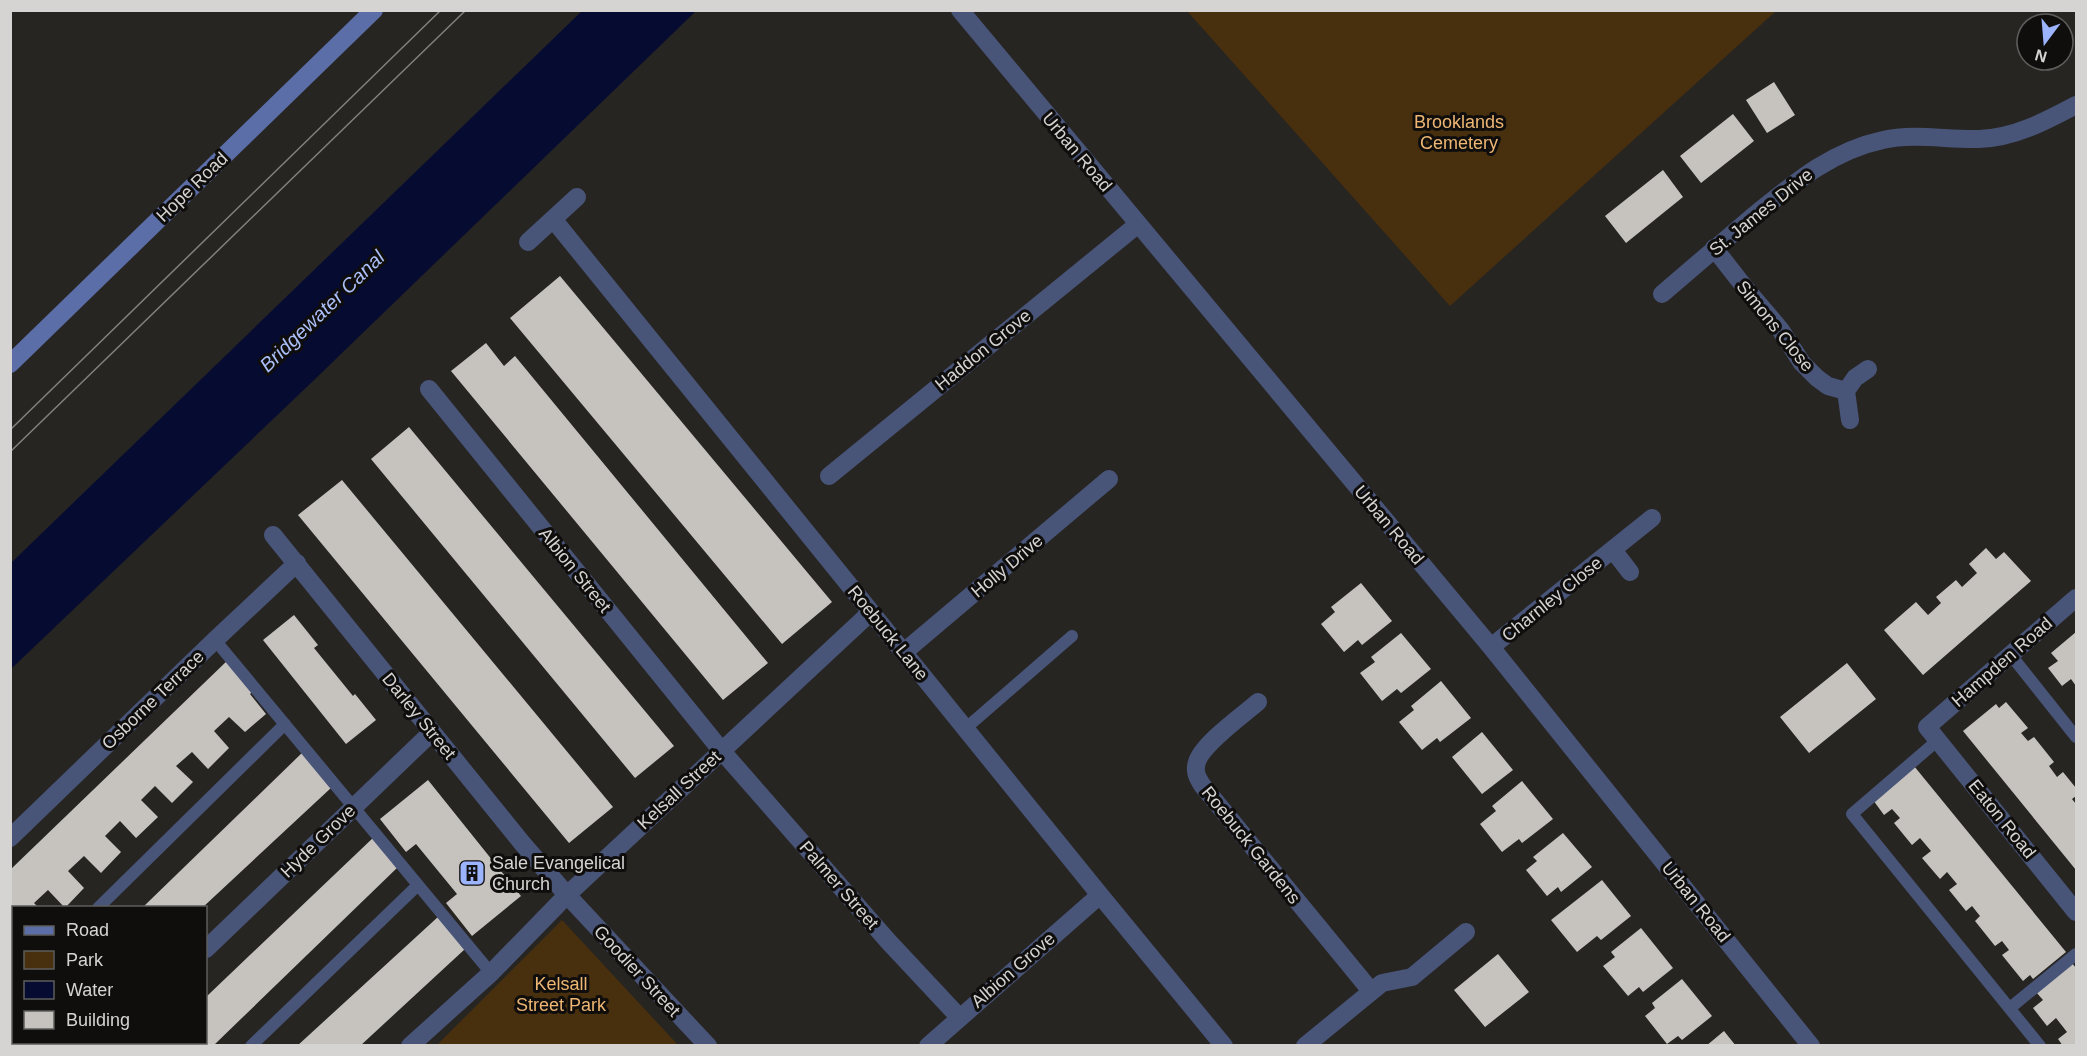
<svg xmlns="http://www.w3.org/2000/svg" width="2087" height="1056" font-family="Arial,sans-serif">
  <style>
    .green { fill: #482f0e }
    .water { fill: #060b32 }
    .building { fill: #c6c3bf }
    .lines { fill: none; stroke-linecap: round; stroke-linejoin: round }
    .lane { stroke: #485478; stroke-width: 12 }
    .street { stroke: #485478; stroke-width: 18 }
    .secondary { stroke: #5b6ea8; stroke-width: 18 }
    .tram { stroke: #82817e; stroke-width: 1.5 }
    .labels { text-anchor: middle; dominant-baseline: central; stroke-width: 6; stroke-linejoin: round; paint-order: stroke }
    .park-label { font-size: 18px; fill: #eeb672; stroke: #0f0e0d }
    .street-label { font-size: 18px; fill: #d5d4d2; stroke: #0f0e0d }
    .poi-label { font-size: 18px; fill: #d5d4d2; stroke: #0f0e0d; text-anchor: start }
    .water-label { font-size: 20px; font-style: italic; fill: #aabef8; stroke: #0f0e0d }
  </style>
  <rect width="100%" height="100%" fill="#272522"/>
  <path class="green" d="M1187 11H1776L1450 306Z
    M562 920 678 1045H437Z"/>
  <path class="water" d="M583 10 696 11 312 382 11 669V563Z"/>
  <path class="building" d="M1774 82 1795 115 1767 133 1746 100Z
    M1733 114 1754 141 1701 183 1680 156Z
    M1663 170 1683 197 1626 243 1605 216Z
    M560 276 832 602 782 644 510 318Z
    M486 343 504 366 515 356 768 663 723 700 451 371Z
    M409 427 674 746 635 778 371 459Z
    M342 480 613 807 569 843 298 515Z
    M1986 548 1996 559 2004 552 2031 581 1923 675 1884 630 1916 602 1928 615 1941 603 1936 597 1956 580 1962 587 1977 573 1969 564Z
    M1361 583 1392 621 1362 645 1358 640 1344 652 1321 624 1335 612 1331 607Z
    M294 615 318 645 314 648 353 696 355 694 376 720 346 744 263 640Z
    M2076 632V686L2071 679 2062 686 2048 668 2058 661 2051 653Z
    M1401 633 1431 669 1401 693 1397 689 1382 701 1360 673 1375 662 1371 657Z
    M229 659 253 691 250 694 266 714 245 732 229 717 214 731 229 748 208 769 192 752 176 766 193 782 172 803 155 786 141 800 158 817 136 838 120 821 105 836 121 852 101 873 84 856 68 871 84 888 65 908 48 890 34 903 39 908H14V922L10 925V870Z
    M1847 663 1876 699 1809 753 1780 717Z
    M1441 681 1471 718 1440 742 1437 738 1422 750 1399 722 1414 710 1411 706Z
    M2006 702 2028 728 2021 733 2028 741 2034 737 2054 762 2049 766 2057 777 2063 772 2076 788V796L2072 799 2076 804V870L1963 731 1996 704 1999 708Z
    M1482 732 1513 770 1482 794 1452 757Z
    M304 751 332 787 202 908H142Z
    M1914 766 2066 952 2033 979 2030 975 2023 981 2002 955 2009 950 2002 941 1995 946 1975 921 1980 916 1972 906 1966 911 1949 890 1957 884 1947 872 1940 879 1922 858 1931 851 1920 838 1912 845 1894 823 1900 818 1892 809 1884 815 1873 800Z
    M428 780 521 896 472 936 446 903 457 894 416 844 406 852 380 819Z
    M1522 781 1553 819 1522 843 1519 839 1502 852 1480 824 1496 811 1492 806Z
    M1563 833 1592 867 1561 892 1558 887 1547 896 1526 870 1537 861 1533 857Z
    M375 836 398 867 213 1046H154L157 1042H206V997Z
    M1602 880 1631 916 1601 940 1597 936 1577 952 1551 920Z
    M439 916 465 949 360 1046H297Z
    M1641 928 1673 968 1643 992 1639 987 1628 996 1603 966 1615 957 1611 952Z
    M1498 954 1529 992 1485 1027 1454 990Z
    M2072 963 2076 968V1046H2063L2058 1039 2067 1032 2056 1018 2047 1026 2033 1008 2043 1000 2036 992Z
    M1682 979 1712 1016 1682 1040 1678 1036 1667 1044 1645 1016 1655 1008 1652 1003Z
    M1724 1031 1736 1046H1706Z"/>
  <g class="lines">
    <path class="lane" d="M215 640 491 973
      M2010 654 2076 737
      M966 728 1072 636
      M1938 740 1852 814 2040 1046
      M98 908 285 724
      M10 946 14 949
      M2010 1008 2076 954
      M129 1042 133 1046
      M251 1046 418 885"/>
    <path class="street" d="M960 10 1491 647 1811 1046
      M553 219 1100 895 1224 1046
      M528 242 577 197
      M1714 248 1746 289 1780 329 1802 363 1817 378 1828 386 1846 391 1850 420
      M1662 294C1692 268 1722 243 1752 217 1793 184 1831 151 1883 140 1915 133 1947 140 1979 139 2014 138 2046 121 2076 105
      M429 389 721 750 888 941 959 1017
      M1846 391 1855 378 1868 369
      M829 476 1137 225
      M273 535 522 843 567 895 708 1046
      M1613 550 1630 572
      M2076 598 1927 727 2076 912
      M1491 647 1652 518
      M904 652 1109 479
      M1258 702C1243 715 1202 744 1197 762 1194 771 1197 777 1202 785L1371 991
      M10 838 215 640 297 563
      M206 949 431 733
      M410 1046 491 973 567 895 871 612
      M928 1046 1100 895
      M1305 1046 1382 983 1412 977 1466 932"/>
    <path class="secondary" d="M10 364 374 10"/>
    <path class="tram" d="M10 430 441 10
      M10 452 466 10"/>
  </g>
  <defs>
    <g id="building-square" transform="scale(1.35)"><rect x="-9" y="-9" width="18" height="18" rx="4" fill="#9cb4fd" stroke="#0f0e0d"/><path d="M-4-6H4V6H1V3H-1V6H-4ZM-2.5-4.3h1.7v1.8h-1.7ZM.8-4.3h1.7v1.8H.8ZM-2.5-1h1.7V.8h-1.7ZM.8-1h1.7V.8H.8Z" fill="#111"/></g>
  </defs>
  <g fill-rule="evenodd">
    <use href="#building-square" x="472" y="873"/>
  </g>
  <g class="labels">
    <g class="park-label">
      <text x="1459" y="122">Brooklands<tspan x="1459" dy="21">Cemetery</tspan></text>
      <text x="561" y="984">Kelsall<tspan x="561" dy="21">Street Park</tspan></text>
    </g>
    <g class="street-label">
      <text transform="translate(1077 152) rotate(50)">Urban Road</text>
      <text transform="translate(192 187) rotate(-44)">Hope Road</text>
      <text transform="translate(1761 212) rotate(-39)">St. James Drive</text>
      <text transform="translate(1775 326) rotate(51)">Simons Close</text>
      <text transform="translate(983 350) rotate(-39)">Haddon Grove</text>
      <text transform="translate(1389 525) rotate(50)">Urban Road</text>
      <text transform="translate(1007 566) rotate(-40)">Holly Drive</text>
      <text transform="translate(575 570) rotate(51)">Albion Street</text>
      <text transform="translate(1552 599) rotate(-39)">Charnley Close</text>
      <text transform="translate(888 633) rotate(51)">Roebuck Lane</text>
      <text transform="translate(2002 662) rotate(-41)">Hampden Road</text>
      <text transform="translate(153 700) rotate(-44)">Osborne Terrace</text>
      <text transform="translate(419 716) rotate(51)">Darley Street</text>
      <text transform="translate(679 790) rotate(-43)">Kelsall Street</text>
      <text transform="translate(2002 819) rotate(51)">Eaton Road</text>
      <text transform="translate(318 841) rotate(-44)">Hyde Grove</text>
      <text transform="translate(1251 845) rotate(51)">Roebuck Gardens</text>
      <text transform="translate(839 885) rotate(49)">Palmer Street</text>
      <text transform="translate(1696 902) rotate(51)">Urban Road</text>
      <text transform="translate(1013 970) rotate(-41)">Albion Grove</text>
      <text transform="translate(637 971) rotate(47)">Goodier Street</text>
    </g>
    <g class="poi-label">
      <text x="492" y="863">Sale Evangelical<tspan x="492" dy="21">Church</tspan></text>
    </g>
    <g class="water-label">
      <text transform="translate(322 311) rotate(-44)">Bridgewater Canal</text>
    </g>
  </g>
  <rect width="2087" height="1056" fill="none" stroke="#d5d4d2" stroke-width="24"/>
  <rect x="12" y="906" width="195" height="138" fill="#0f0e0d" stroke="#5e5d5c" stroke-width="1.5"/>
  <rect x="24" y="926" width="30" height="9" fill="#5b6ea8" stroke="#5e5d5c" stroke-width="1.5"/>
  <text x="66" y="936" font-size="18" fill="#d5d4d2">Road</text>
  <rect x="24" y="951" width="30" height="18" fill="#482f0e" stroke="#5e5d5c" stroke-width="1.5"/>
  <text x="66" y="966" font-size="18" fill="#d5d4d2">Park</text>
  <rect x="24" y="981" width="30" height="18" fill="#060b32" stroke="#5e5d5c" stroke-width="1.5"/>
  <text x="66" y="996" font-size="18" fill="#d5d4d2">Water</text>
  <rect x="24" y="1011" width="30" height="18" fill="#c6c3bf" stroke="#5e5d5c" stroke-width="1.5"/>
  <text x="66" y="1026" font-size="18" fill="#d5d4d2">Building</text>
  <g transform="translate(2045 42) rotate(196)"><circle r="28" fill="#0f0e0d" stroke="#5e5d5c" stroke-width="1.5"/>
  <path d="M0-4.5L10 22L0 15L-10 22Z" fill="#9cb4fd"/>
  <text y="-9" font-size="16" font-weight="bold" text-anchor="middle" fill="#d5d4d2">N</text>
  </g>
</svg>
